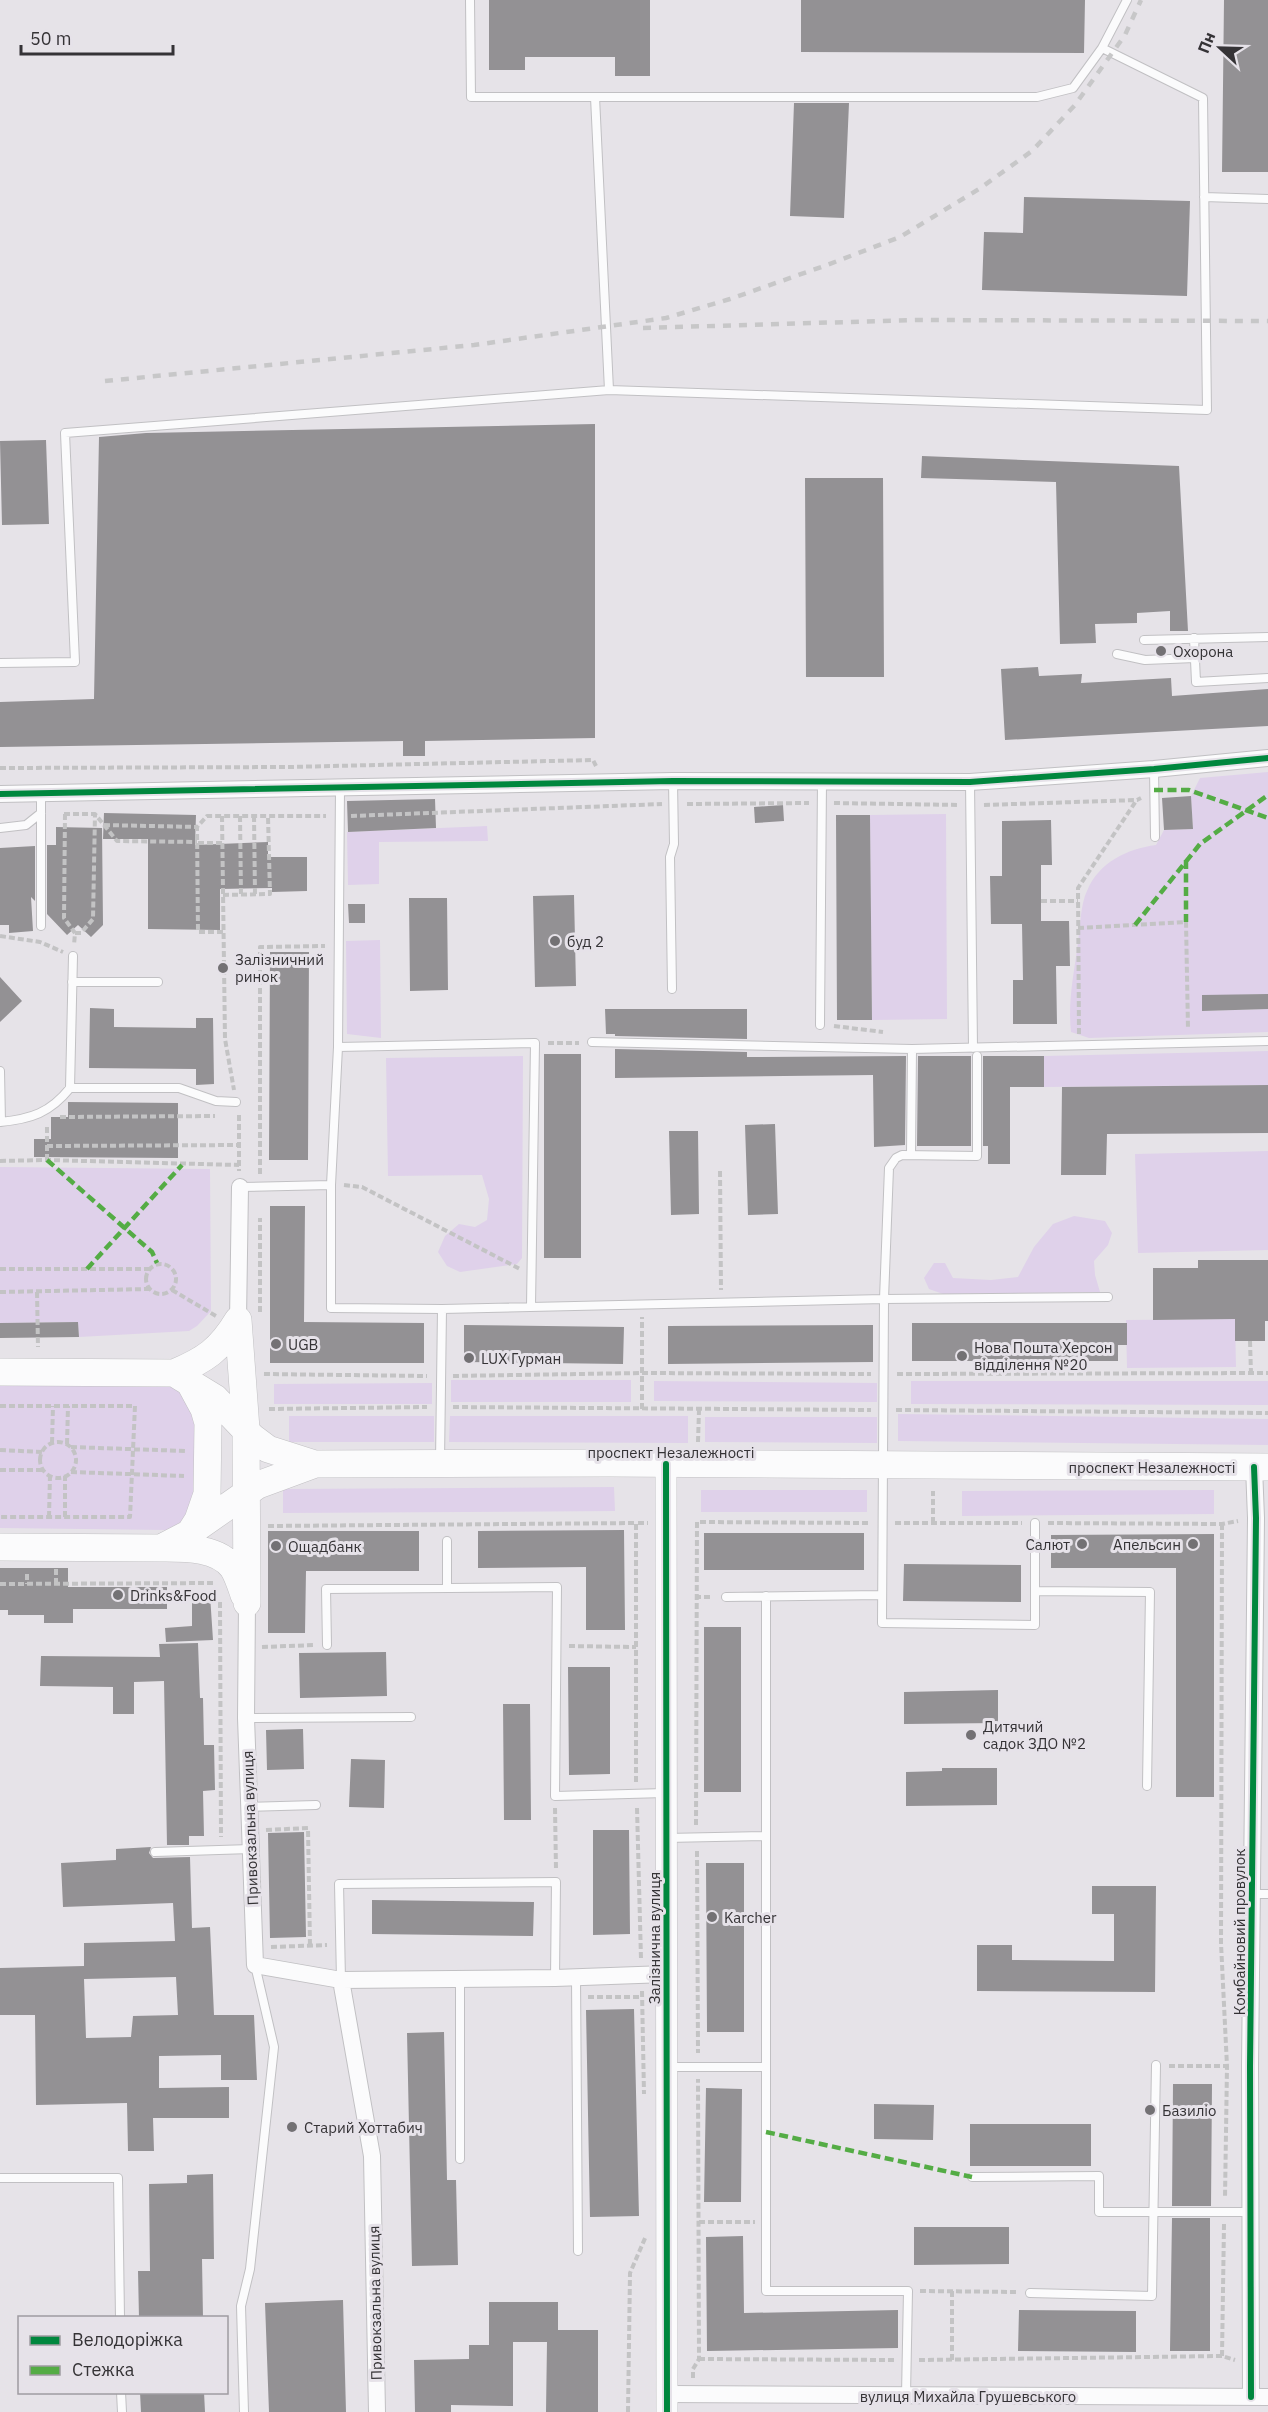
<svg xmlns="http://www.w3.org/2000/svg" width="1268" height="2412" font-family="'IBM Plex Sans',sans-serif">
  <style>
    .green { fill: #dfd1ea }
    .building { fill: #939194; fill-rule: evenodd }
    .lines { fill: none; stroke-linecap: round; stroke-linejoin: round }
    .service-casing { stroke: #c1c0c3; stroke-width: 10 }
    .minor-casing { stroke: #c1c0c3; stroke-width: 18 }
    .tertiary-casing { stroke: #c1c0c3; stroke-width: 22 }
    .primary-casing { stroke: #c1c0c3; stroke-width: 28 }
    .path { stroke: #c3c3c4; stroke-width: 4; stroke-dasharray: 6 3; stroke-linecap: butt }
    .service { stroke: #fbfbfc; stroke-width: 8 }
    .minor { stroke: #fbfbfc; stroke-width: 16 }
    .tertiary { stroke: #fbfbfc; stroke-width: 21 }
    .primary { stroke: #fbfbfc; stroke-width: 27 }
    .rail { stroke: #c7c7c8; stroke-width: 4.5; stroke-dasharray: 8 8; stroke-linecap: butt }
    .quiet { stroke: #54ac45; stroke-width: 4.5; stroke-dasharray: 9 4.5; stroke-linecap: butt }
    .cycleway-casing { stroke: #e6e2e9; stroke-width: 10 }
    .cycleway { stroke: #00873e; stroke-width: 6 }
    .poi-dot { fill: #737174; stroke: #e6e2e9; stroke-width: 2 }
    .labels { text-anchor: middle; dominant-baseline: central; stroke-width: 6; stroke-linejoin: round; paint-order: stroke }
    .poi-label { font-size: 15px; fill: #353336; stroke: #e6e2e9; text-anchor: start }
    .street-label { font-size: 15px; fill: #353336; stroke: #e6e2e9 }
  </style>
  <rect width="100%" height="100%" fill="#e6e3e8"/>
  <path class="green" d="M1268 772V994L1202 996V1011L1268 1009V1032L1089 1038 1071 1032C1068 1003 1073 978 1077 950 1080 933 1080 905 1087 891 1099 862 1127 849 1156 845L1164 830 1193 829 1191 796 1200 778Z
    M946 814 947 1019 872 1020 870 815Z
    M487 826 488 841 379 842V884L348 885 347 832Z
    M380 940 381 1038 347 1034 346 941Z
    M1268 1051V1085L1044 1087V1056Z
    M523 1056 522 1258 517 1264 460 1272 447 1266 438 1252 445 1236 459 1224 475 1227 487 1220 489 1199 482 1175 388 1176 386 1058Z
    M1268 1151V1250L1138 1253 1135 1154Z
    M0 1167 210 1169 211 1311 197 1326 189 1331 79 1337 78 1322 0 1323Z
    M1074 1216 1105 1221 1112 1233 1108 1245 1094 1261 1095 1275 1100 1292 943 1294 929 1289 924 1278 934 1263H945L953 1278 991 1280 1018 1277 1034 1247 1053 1224Z
    M1235 1319 1236 1367 1127 1368 1126 1320Z
    M451 1380H631V1402H451Z
    M654 1381 877 1383V1402L654 1401Z
    M911 1381H1268V1405L911 1404Z
    M432 1383V1404H274V1384Z
    M168 1385 179 1389 195 1406 197 1495 179 1526 167 1530 0 1528V1386Z
    M898 1414 1268 1419V1445L898 1441Z
    M289 1416H434V1442H289Z
    M450 1416H688V1443L449 1442Z
    M705 1417H877V1443L705 1442Z
    M614 1487 615 1511 283 1513V1489Z
    M701 1490H867V1512H701Z
    M1214 1490V1514L962 1516V1491Z"/>
  <path class="building" d="M489 0H650V76H615V57H525V70H489Z
    M801 0H1085L1084 53 801 52Z
    M1224 0H1268V172H1222Z
    M794 103H849L844 218 790 216Z
    M1024 197 1190 201 1187 296 982 290 984 232 1023 233Z
    M595 424V738L425 741V756H403V741L0 747V702L94 699 99 437 146 433Z
    M46 440 49 524 2 525 0 441Z
    M922 456 1179 466 1188 631H1170V611L1137 613V623L1095 624 1096 643 1060 644 1056 482 921 478Z
    M805 478H883L884 677H806Z
    M1038 667 1039 676 1082 674 1081 683 1171 678 1172 696 1268 689V726L1005 740 1001 669Z
    M1191 796 1193 829 1164 830 1162 798Z
    M435 799 436 828 348 832 347 801Z
    M783 805 784 821 755 823 754 807Z
    M104 813 196 815 195 845 268 842V857H307V891L272 892V888L220 889V930L148 929V839H103Z
    M836 815H870L872 1020H837Z
    M1051 820 1052 865H1041V921H1069L1070 966H1056L1057 1024H1013V980H1023L1022 924H991L990 876H1002V821Z
    M56 827 102 828 103 925 91 937 78 925 67 935 47 914V845H56Z
    M35 846V901L31 897 33 931 9 933V925H0V848Z
    M574 895 576 986 535 987 533 896Z
    M409 898H447L448 990 410 991Z
    M348 904H365V923H349Z
    M270 952H309L308 1160H269Z
    M0 977 22 1001 0 1022Z
    M1268 994V1009L1202 1011V995Z
    M90 1008 114 1009V1027L196 1028V1018H213L214 1084 196 1085V1069L89 1068Z
    M605 1009H747V1039L615 1036V1034H606Z
    M615 1049 747 1052V1057L906 1056 905 1145 874 1147 873 1075 615 1078Z
    M544 1054H581V1258H544Z
    M918 1056H971V1146H917Z
    M983 1056H1044V1087H1010V1164H988V1146H983Z
    M1268 1085V1133L1107 1134 1106 1175H1061L1062 1087Z
    M68 1102 178 1103V1158L34 1157V1139H51V1117H68Z
    M775 1124 778 1214 748 1215 745 1125Z
    M669 1131H698L699 1214 671 1215Z
    M270 1206H305L304 1322 424 1323V1363H270Z
    M1198 1260H1268V1321H1265V1341H1235V1319L1153 1320V1268H1198Z
    M78 1322 79 1337 0 1338V1323Z
    M912 1323H1127V1345H1118V1361H912Z
    M464 1325 624 1327 623 1364 464 1362Z
    M873 1325V1362L668 1364V1326Z
    M624 1530 625 1630H586V1567L478 1568V1531Z
    M268 1531H419V1571H306L305 1633H268Z
    M704 1533H864V1570H704Z
    M1214 1534V1797H1176V1568H1051V1535Z
    M904 1564 1021 1565V1602L903 1601Z
    M0 1568H68V1587H167V1609H73V1623H44V1615H8V1610H0Z
    M192 1595H210L213 1640 166 1642 165 1628 192 1626Z
    M704 1627H741V1792H704Z
    M198 1643 200 1698H203L204 1745H214L215 1790 203 1791 204 1836H189V1845H167L164 1681 134 1682V1714H113V1687L40 1686 41 1656 160 1657 159 1644Z
    M386 1652 387 1696 300 1698 299 1653Z
    M568 1667H610V1774L569 1775Z
    M998 1690V1723L904 1724V1692Z
    M503 1704H530L531 1820H504Z
    M303 1729 304 1769 267 1770 266 1730Z
    M351 1759 385 1760 384 1808 349 1807Z
    M942 1768H997V1805L906 1806V1772L942 1771Z
    M593 1830H629L630 1934 593 1935Z
    M304 1832 306 1937 270 1938 268 1833Z
    M151 1847 149 1853 153 1858 190 1857 192 1928 210 1927 214 2015H254L257 2080H221V2055L159 2056V2088L229 2087V2118H153L154 2151H128L127 2103 36 2105 35 2015H0V1968L84 1966V1943L175 1941 173 1903 63 1907 61 1863 116 1860V1849ZM176 1977 178 2015 133 2016 131 2037 86 2038 84 1979Z
    M706 1863H744V2032H707Z
    M1092 1886H1156L1155 1992 977 1991V1945H1012V1960L1114 1961V1914H1092Z
    M372 1900 534 1902 533 1936 372 1934Z
    M634 2009 639 2216 590 2217 586 2010Z
    M444 2032 447 2180H456L458 2265 412 2266 407 2033Z
    M1173 2084H1212L1211 2206H1172Z
    M706 2088 742 2089 741 2202H704Z
    M874 2104 934 2105 933 2140 874 2139Z
    M970 2124H1091V2166H970Z
    M213 2174 214 2259H202L203 2318H139L138 2271H150L149 2184 187 2183V2175Z
    M1172 2218H1210V2351H1170Z
    M914 2227H1009V2264L914 2265Z
    M743 2236 744 2313 898 2310V2348L707 2351 706 2237Z
    M343 2300 346 2412H269L265 2303Z
    M489 2302H558V2330H598V2412H546L547 2342H513V2406L451 2405V2412H415L414 2360 469 2359V2345H489Z
    M1019 2310 1136 2311V2352L1018 2351Z
    M140 2392H204L205 2412H141Z"/>
  <g class="lines">
    <g class="service-casing">
      <path id="service" d="M470 0 471 97H1037L1073 88 1102 48 1203 98 1207 410 609 390 595 97
        M1102 48 1127 0
        M1204 197 1268 199
        M1194 638 1196 682 1268 678
        M1144 640 1268 637
        M1117 654 1145 660 1195 658
        M0 663 75 662 65 433 609 390
        M1154 769 1155 837
        M970 782 973 1048
        M340 788 338 1047 331 1185V1308L442 1309 884 1299 1108 1297
        M0 828 26 825 41 813
        M41 926V793
        M72 982H158
        M672 989 670 857 674 844 673 781
        M820 1025 822 781
        M592 1042 912 1049 1268 1041
        M338 1047 535 1043 531 1306
        M977 1056V1156L902 1155 896 1158 889 1168 884 1299 882 1623 1035 1625V1591L1150 1592 1147 1786
        M0 1071 1 1122
        M70 1088H179L216 1101 236 1102
        M0 1122C31 1119 50 1113 70 1088L73 956
        M911 1154 912 1049
        M240 1187 331 1185
        M440 1461 442 1309
        M447 1541V1586
        M1035 1591V1523
        M766 1596V2291H908L906 2395
        M726 1597 882 1595
        M327 1645 326 1589 557 1587 555 1796 665 1793
        M246 1718 411 1717
        M249 1807 316 1805
        M666 1838 765 1836
        M155 1852 251 1849
        M1251 1894H1268
        M576 1977 578 2251
        M341 1980 339 1884 556 1882 555 1978
        M668 2067H766
        M460 2159V1978
        M972 2177 1099 2176V2212H1250
        M0 2178H118L120 2318
        M1030 2293 1152 2296 1156 2065
        M121 2392 122 2412
        M244 2412 241 2306 250 2269 274 2047 255 1965"/>
    </g>
    <g class="minor-casing">
      <path id="minor" d="M0 794 673 781 970 782 1154 769 1268 758
        M238 1320 240 1187
        M247 1603 246 1718 255 1965 341 1980 555 1978 666 1974
        M341 1980 372 2156 377 2412
        M667 2394 1268 2397
        M1251 2397 1250 2066 1256 1518 1254 1467"/>
    </g>
    <g class="tertiary-casing">
      <path id="tertiary" d="M666 1464 667 2412"/>
    </g>
    <g class="primary-casing">
      <path id="primary" d="M238 1320 246 1429 247 1603
        M0 1372 174 1373 215 1398 252 1437 268 1449 315 1464
        M174 1373C205 1360 220 1350 238 1320
        M191 1531 198 1520 207 1494 208 1423 204 1409 191 1385
        M0 1547 161 1548 188 1534 258 1485 315 1464 610 1463 1268 1467
        M162 1548C184 1548 218 1547 233 1568 238 1576 241 1586 244 1595"/>
    </g>
    <path class="path" d="M0 768 289 767 593 760 596 766
      M834 803 959 805
      M687 804 809 803
      M984 805 1137 800 1141 798
      M64 814H95L117 841 197 842
      M65 814 64 918 75 933 74 945
      M222 816 225 1039 234 1090
      M240 816 241 895
      M254 816 255 894
      M351 816 662 804
      M104 825 197 827
      M198 843H222
      M223 895 270 894 268 816
      M1041 901H1078
      M1078 928 1186 922 1188 1029
      M223 932H198L197 827 207 816H326
      M75 933H81L93 919 95 814
      M0 936 40 942 63 952
      M834 1026 883 1032
      M1079 1034 1078 888 1136 801
      M548 1043H579
      M239 1115V1171
      M60 1117 215 1116
      M47 1146 239 1145
      M47 1160V1125
      M0 1161 47 1160 239 1165
      M720 1171 721 1290
      M260 1174V947L325 946
      M344 1185 362 1187 520 1269
      M146 1279a15 15 0 1 1 30 0a15 15 0 1 1-30 0Z
      M0 1269H149
      M172 1290 216 1316
      M0 1292 149 1289
      M37 1292 38 1347
      M260 1312V1218
      M1250 1341 1251 1373
      M264 1374 427 1376
      M897 1374 1268 1373
      M453 1376 641 1373 871 1374
      M0 1406H135L130 1517H0
      M453 1407 871 1410
      M269 1409 427 1407
      M642 1409V1317
      M896 1410 1268 1413
      M698 1442 699 1410
      M40 1460a18 18 0 1 1 36 0a18 18 0 1 1-36 0Z
      M52 1443 53 1406
      M67 1444 68 1406
      M71 1447 185 1451
      M0 1450 42 1452
      M0 1470H43
      M71 1472 184 1476
      M49 1517 50 1475
      M65 1517V1476
      M895 1523H1022
      M933 1523V1491
      M1048 1523 1222 1524 1238 1521
      M1222 1524 1221 1943 1227 2066 1225 2198
      M268 1526 636 1523
      M27 1574V1584
      M0 1584 215 1583
      M56 1584V1569
      M695 1597H713
      M220 1602 221 1837
      M569 1646 636 1647
      M262 1647 315 1645
      M636 1782V1523H648
      M555 1808 556 1869
      M637 1808 641 1959
      M696 1825 697 1522 869 1523
      M266 1830 308 1828 310 1946
      M697 1851 698 2053
      M271 1947 327 1945
      M642 1991 644 2094
      M588 1997H642
      M1169 2066H1227
      M699 2222H755
      M920 2291 1018 2292
      M952 2291V2360
      M1222 2356 1224 2224
      M699 2359 894 2360
      M919 2360 1222 2356 1235 2360
      M693 2378V2369L699 2359 698 2079
      M628 2412 630 2273 646 2236"/>
    <use href="#service" class="service"/>
    <use href="#minor" class="minor"/>
    <use href="#tertiary" class="tertiary"/>
    <use href="#primary" class="primary"/>
    <path class="rail" d="M643 328 916 320 1268 321
      M105 381 474 345 666 318 730 299 827 265 900 237 979 189 1032 151 1075 105 1125 35 1141 0"/>
    <path class="quiet" d="M1154 790H1189L1268 818
      M1186 860V922
      M1135 925 1200 844 1268 795
      M47 1160 152 1252 157 1263
      M87 1269 182 1165
      M766 2132 972 2177"/>
    <g class="cycleway-casing">
      <path id="cycleway" d="M0 794 673 781 970 782 1154 769 1268 758
        M666 1464 667 2412
        M1251 2397 1250 2066 1256 1518 1254 1467"/>
    </g>
    <use href="#cycleway" class="cycleway"/>
  </g>
  <g class="poi-dot">
    <circle cx="1161" cy="651" r="6"/>
    <circle cx="555" cy="941" r="6"/>
    <circle cx="223" cy="968" r="6"/>
    <circle cx="276" cy="1344" r="6"/>
    <circle cx="962" cy="1356" r="6"/>
    <circle cx="469" cy="1358" r="6"/>
    <circle cx="1082" cy="1544" r="6"/>
    <circle cx="1193" cy="1544" r="6"/>
    <circle cx="276" cy="1546" r="6"/>
    <circle cx="118" cy="1595" r="6"/>
    <circle cx="971" cy="1735" r="6"/>
    <circle cx="712" cy="1917" r="6"/>
    <circle cx="1150" cy="2110" r="6"/>
    <circle cx="292" cy="2127" r="6"/>
  </g>
  <g class="labels">
    <g class="poi-label">
      <text x="1173" y="651">Охорона</text>
      <text x="567" y="941">буд 2</text>
      <text x="235" y="959">Залізничний<tspan x="235" dy="17">ринок</tspan></text>
      <text x="288" y="1344">UGB</text>
      <text x="974" y="1347">Нова Пошта Херсон<tspan x="974" dy="17">відділення №20</tspan></text>
      <text x="481" y="1358">LUX Гурман</text>
      <text x="1070" y="1544" text-anchor="end">Салют</text>
      <text x="1181" y="1544" text-anchor="end">Апельсин</text>
      <text x="288" y="1546">Ощадбанк</text>
      <text x="130" y="1595">Drinks&amp;Food</text>
      <text x="983" y="1726">Дитячий<tspan x="983" dy="17">садок ЗДО №2</tspan></text>
      <text x="724" y="1917">Karcher</text>
      <text x="1162" y="2110">Базиліо</text>
      <text x="304" y="2127">Старий Хоттабич</text>
    </g>
    <g class="street-label">
      <text x="671" y="1452">проспект Незалежності</text>
      <text x="1152" y="1467">проспект Незалежності</text>
      <text transform="translate(250 1828) rotate(-92)">Привокзальна вулиця</text>
      <text transform="translate(1239 1932) rotate(-90)">Комбайновий провулок</text>
      <text transform="translate(654 1938) rotate(-90)">Залізнична вулиця</text>
      <text transform="translate(375 2303) rotate(-91)">Привокзальна вулиця</text>
      <text x="968" y="2396">вулиця Михайла Грушевського</text>
    </g>
  </g>
  <rect x="18" y="2316" width="210" height="78" fill="#e6e2e9" stroke="#9f9ca1" stroke-width="1.5"/>
  <rect x="30" y="2336" width="30" height="9" fill="#00873e" stroke="#9f9ca1" stroke-width="1.5"/>
  <text x="72" y="2346" font-size="18" fill="#353336">Велодоріжка</text>
  <rect x="30" y="2366" width="30" height="9" fill="#54ac45" stroke="#9f9ca1" stroke-width="1.5"/>
  <text x="72" y="2376" font-size="18" fill="#353336">Стежка</text>
  <g transform="translate(1220 48) rotate(292)" stroke="#e6e2e9" stroke-width="4.5" paint-order="stroke">
  <path d="M0-4.5L10 22L0 15L-10 22Z" fill="#353336"/>
  <text y="-9" font-size="16" font-weight="bold" text-anchor="middle" fill="#353336">Пн</text>
  </g>
  <path d="M21 45v9h152v-9" fill="none" stroke="#353336" stroke-width="3"/>
  <text x="30" y="45" font-size="18" fill="#353336" stroke="#e6e2e9" stroke-width="4.5" paint-order="stroke">50 m</text>
</svg>
